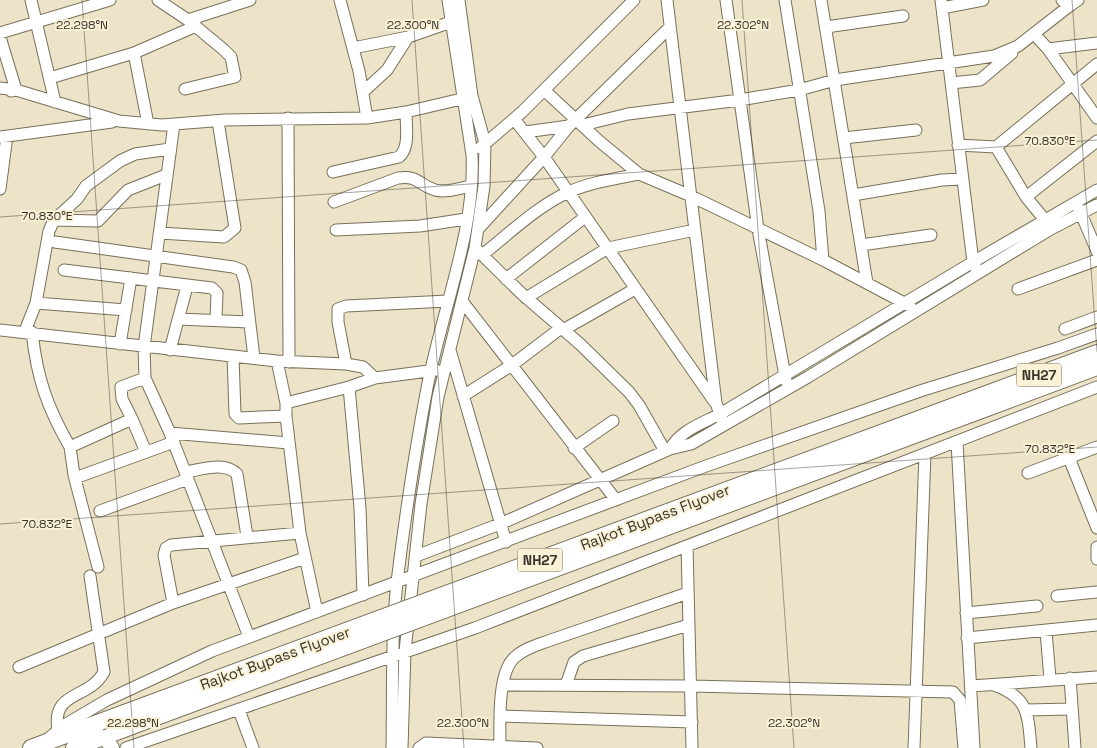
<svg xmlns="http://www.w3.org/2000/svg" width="1097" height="748" font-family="'Space Grotesk',sans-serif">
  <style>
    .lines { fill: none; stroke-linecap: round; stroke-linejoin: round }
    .minor-casing { stroke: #787059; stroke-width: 13 }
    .major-casing { stroke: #787059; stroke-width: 16 }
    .highway-casing { stroke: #787059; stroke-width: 18 }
    .minor { stroke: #fff; stroke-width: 11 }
    .major { stroke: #fff; stroke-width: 14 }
    .highway { stroke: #fff; stroke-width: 16 }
    .highway-bridge-casing { stroke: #787059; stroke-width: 18; stroke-linecap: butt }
    .highway-bridge { stroke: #fff; stroke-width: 16 }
    .ticks { fill: none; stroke: #38342a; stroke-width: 1; stroke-opacity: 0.45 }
    .labels { text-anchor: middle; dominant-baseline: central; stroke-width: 4; stroke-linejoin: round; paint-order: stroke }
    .shield { fill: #faf1d6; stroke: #726d5e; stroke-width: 1 }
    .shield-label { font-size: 14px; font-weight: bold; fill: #38342a }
    .street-label { font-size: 15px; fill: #38342a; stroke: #faf1d6 }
    .ticks-label { font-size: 12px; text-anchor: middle; fill: #38342a; stroke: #faf1d6; stroke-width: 4; stroke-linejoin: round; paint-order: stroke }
  </style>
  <rect width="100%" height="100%" fill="#ede3c9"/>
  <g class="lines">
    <g class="minor-casing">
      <path id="minor" d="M31 0 55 102
        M158 0 188 20 224 50 231 57 235 77 185 89
        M340 0 359 71 367 118
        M667 0 716 403 723 422
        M726 0 758 229 786 381
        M785 0 819 211 823 260 910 306
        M821 0 867 283
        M941 0 973 262 976 268
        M1062 0 1068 7 1078 0
        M942 8 983 0
        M188 20 250 0
        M826 27 903 16
        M0 33 110 0
        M1035 35 1048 49 1097 118
        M0 37 16 90 11 91
        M353 48 408 37 451 22
        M1048 49 1097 43
        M134 53 148 124
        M50 78 134 53 196 26
        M951 83 980 80 1012 53
        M0 88 16 90 119 121 162 125 225 120 367 118 406 112 470 97
        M544 90 599 141 639 174 691 196 823 260
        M363 92 387 70 408 37
        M288 118 289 362
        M514 119 544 157 714 401
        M174 124 144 347 145 378 170 433 289 443
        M583 125 628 114 740 100 799 90 835 80 994 56 1018 46 1068 7
        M525 132 569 126
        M0 137 112 122
        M844 138 916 130
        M958 145 996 147
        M480 148 522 112 634 0
        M333 172 399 157C410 148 406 126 406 112
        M0 189 7 136
        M853 195 942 180 962 179
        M1026 197 1097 141
        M334 202 398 178C419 175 418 185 435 190 446 193 460 188 471 186
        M1079 209 1097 251
        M54 220 98 221 128 190 166 175
        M1045 220 1026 197 996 147 1097 64
        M479 228 544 157 569 126 670 27
        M336 230 420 226 466 219
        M160 233 224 237 235 228 218 121
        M55 242 233 267 241 270 245 282 254 358
        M861 245 931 235
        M475 248 522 294 580 344 629 392 639 405 665 451
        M482 255C509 234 537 206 569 192 590 182 616 179 639 174
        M64 270 212 288 217 293 216 319
        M506 279 585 217
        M1018 289 1097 260
        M526 298 608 248 695 230
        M462 301 616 500
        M36 303 126 310
        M178 319 249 322
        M1065 329 1097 317
        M0 330 277 361 346 364 363 367 375 378
        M563 330 635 289
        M25 331 36 303 49 231 54 220 77 199 86 186 120 161 135 154 170 149
        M32 332C37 378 47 407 70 447L132 419 146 452
        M120 344 131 278
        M170 350 187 286
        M450 350 506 542
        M233 356 235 414 239 418 286 416
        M277 361 286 403V416L300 533 317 612
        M346 364 338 322V309L346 306 448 301
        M349 387 360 508 363 595
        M463 396 512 365 561 328
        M286 403 349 387 375 378 436 370
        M132 419 122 399 121 387 145 378
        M170 433 249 637
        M957 442 974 748
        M70 447 74 475 98 567
        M574 448 613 421
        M670 449C681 430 701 424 720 414L973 262 1097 190
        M1069 458 1097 528
        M185 472C201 470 224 461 237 474L247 536
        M1028 473 1097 447
        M75 478 174 442
        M100 511 188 479
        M687 546 692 748
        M1097 547V559
        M416 556 500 524 670 449 691 444 808 377 1049 230 1097 205
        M1057 596 1097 592
        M173 603 164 555 166 548 171 545 300 533
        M966 613 1037 606
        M1046 631 1050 679
        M967 638 1097 625
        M19 667 173 603 305 558
        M1070 678 1075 748
        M503 685 691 686 953 692 960 700 964 748
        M566 685 574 662 583 656 689 625
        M994 685C1029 697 1028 715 1031 748
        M971 686 1097 677
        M239 710 253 748
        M1026 710 1072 709
        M500 716 692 722
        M58 730C51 690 89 700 104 672L90 576
        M50 737 66 724 107 700 212 651 706 466 920 391 1058 348 1097 334
        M126 748 475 628 1097 387
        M392 748C393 693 391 637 397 582 405 517 415 451 427 388 441 314 476 229 472 155L448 0
        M402 748 405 651 421 504 438 397 475 248 484 186 485 143 472 96 459 0
        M419 748 426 743 537 748
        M500 748C500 726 497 674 514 658 523 649 537 645 548 641L688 593
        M914 748 925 454"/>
    </g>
    <g class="major-casing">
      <path id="major" d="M104 736 112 748"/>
    </g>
    <g class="highway-casing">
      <path id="highway" d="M981 396 1097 353
        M987 408 1097 367
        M31 748 100 722
        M74 748 132 726"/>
    </g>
    <use href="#minor" class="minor"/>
    <use href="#major" class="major"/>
    <use href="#highway" class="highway"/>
    <g class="highway-bridge-casing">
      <path id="highway-bridge" d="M100 722 981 396
        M132 726 987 408"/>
    </g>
    <use href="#highway-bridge" class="highway-bridge"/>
  </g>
  <path class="ticks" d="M82 0 134 748M412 0 464 748M742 0 794 748M1072 0 1097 352M0 217 1097 140M0 524 1097 447"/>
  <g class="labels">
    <g class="shield">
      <rect x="1016.5" y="363.5" width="45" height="23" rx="4"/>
      <rect x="517.5" y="548.5" width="45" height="23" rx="4"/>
    </g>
    <g class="shield-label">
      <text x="1039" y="375">NH27</text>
      <text x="540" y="560">NH27</text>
    </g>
    <g class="street-label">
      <text transform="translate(655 517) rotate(-21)">Rajkot Bypass Flyover</text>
      <text transform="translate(275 658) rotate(-20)">Rajkot Bypass Flyover</text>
    </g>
  </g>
  <g class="ticks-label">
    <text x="82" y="29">22.298°N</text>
    <text x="413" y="29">22.300°N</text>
    <text x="743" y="29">22.302°N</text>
    <text x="1050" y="145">70.830°E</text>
    <text x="47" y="220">70.830°E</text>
    <text x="1050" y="453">70.832°E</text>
    <text x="47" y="528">70.832°E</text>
    <text x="133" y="727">22.298°N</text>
    <text x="463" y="727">22.300°N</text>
    <text x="794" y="727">22.302°N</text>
  </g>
</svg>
